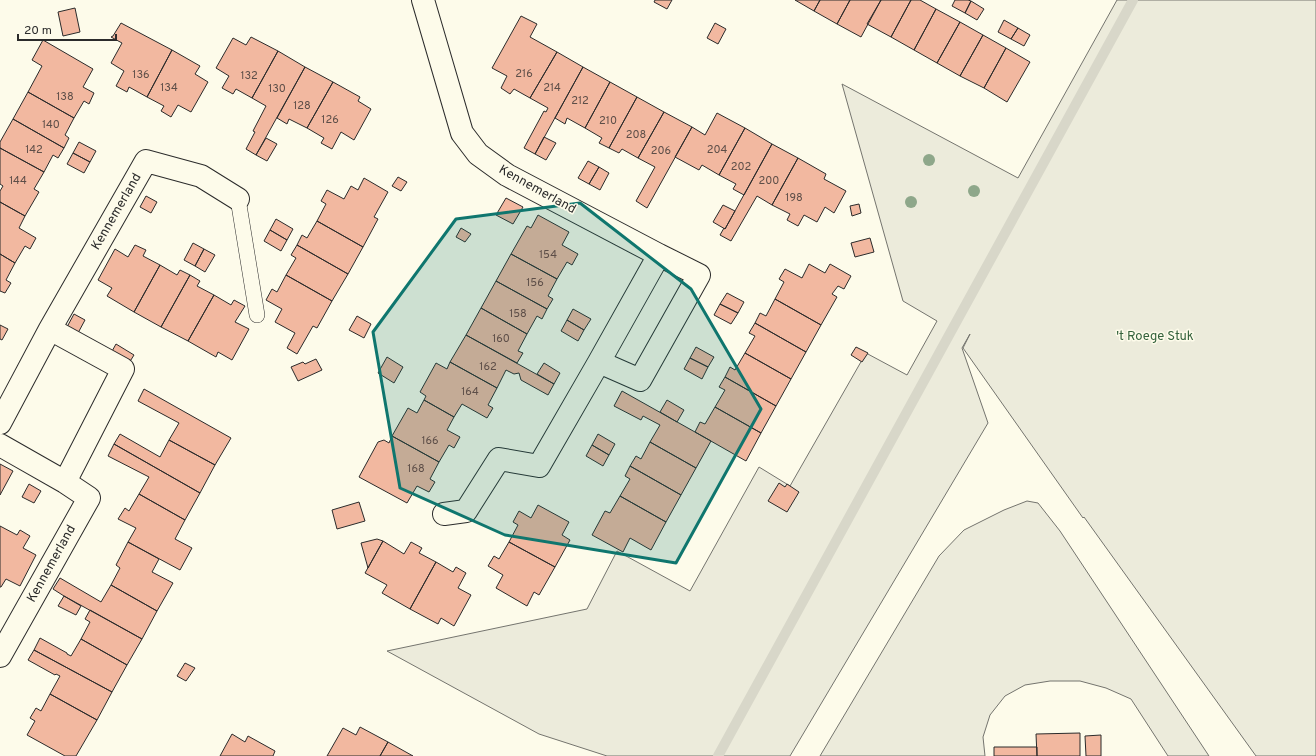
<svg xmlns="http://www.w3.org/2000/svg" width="1316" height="756" font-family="Overpass,sans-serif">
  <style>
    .green { fill: #ecebdb; stroke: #74746e }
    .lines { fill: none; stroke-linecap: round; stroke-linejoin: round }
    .stream { stroke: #d8d7c9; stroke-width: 10 }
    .building { fill: #f2b8a0; stroke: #2b2b2b }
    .service-casing { stroke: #2b2b2b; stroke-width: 16 }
    .minor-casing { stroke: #2b2b2b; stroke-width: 24 }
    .service { stroke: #fdfbea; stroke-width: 15 }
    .minor { stroke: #fdfbea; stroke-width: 22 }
    .tree { fill: #8ea78a }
    .marked { fill: #0f766e; fill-opacity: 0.2; stroke: #0f766e; stroke-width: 3; stroke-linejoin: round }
    .labels { text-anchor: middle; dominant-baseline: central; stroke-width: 3; stroke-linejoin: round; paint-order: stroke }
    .number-label { font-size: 11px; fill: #5d4e48 }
    .street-label { font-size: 13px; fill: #2b2b2b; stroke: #fdfbea }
    .park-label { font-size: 13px; fill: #34623c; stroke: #fdfbea }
  </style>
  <rect width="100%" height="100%" fill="#fdfbea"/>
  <path class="green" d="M1117 0H1316V756H1256L1084 517 1083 518 963 348 970 334 962 348 988 423 790 756H607L539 734 387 651 587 609 617 551 690 591 759 467 790 486 866 353 907 375 937 321 903 301 842 84 1018 178Z
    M1027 501 1038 503 1060 531 1209 756H1168L1131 699 1106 688 1080 681H1050L1025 685 1005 696 990 715 983 737 985 756H820L939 556 964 530 1004 510Z"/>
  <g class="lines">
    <path class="stream" d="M718 756 1133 0"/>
  </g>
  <path class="building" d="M655 0H672L667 9 654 2Z
    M795 0H820L814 11Z
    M820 0H850L837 24 814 11Z
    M850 0H881L861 37 837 24Z
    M881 0H911L891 37 867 24Z
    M911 0H920L936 9 914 50 891 37Z
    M955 0H968L971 1 965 13 952 6Z
    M971 1 984 9 977 20 965 13Z
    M75 8 80 32 63 36 58 12Z
    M936 9 960 22 937 63 914 50Z
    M521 16 537 24 530 37 557 52 530 98 514 89 510 94 501 88 507 76 492 68Z
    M1004 20 1018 28 1011 39 998 32Z
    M960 22 983 35 960 76 937 63Z
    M121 23 172 50 147 97 129 87 127 92 116 86 124 71 111 63 122 43 111 37 113 36Z
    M715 23 726 29 718 44 707 38Z
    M1018 28 1030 35 1024 46 1011 39Z
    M983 35 1006 48 984 88 960 76Z
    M251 37 278 51 252 98 236 89 233 94 222 88 229 76 216 68 233 38 246 45Z
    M43 40 93 69 83 87 94 93 89 104 84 101 74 118 28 92 42 66 32 60Z
    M1006 48 1030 62 1007 102 984 88Z
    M172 50 200 66 195 74 208 82 191 112 178 105 171 117 161 111 164 106 147 97Z
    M278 51 305 67 256 155 246 149 255 132 253 131 266 106 252 98Z
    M557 52 583 67 535 154 524 148 544 111 546 112 548 108 530 98Z
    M305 67 333 82 307 128 289 119 287 124 277 118Z
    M583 67 610 82 585 128 567 118 565 124 555 118Z
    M333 82 360 97 358 101 371 109 354 140 341 132 332 149 321 143 324 138 307 128Z
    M610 82 637 97 609 148 599 143 602 138 585 128Z
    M28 92 74 118 65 135 69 138 64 148 13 119Z
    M637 97 664 112 638 158 622 149 619 153 609 148Z
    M664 112 692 127 647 208 636 201 655 167 638 158Z
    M717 113 745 128 719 175 702 165 699 170 675 157 692 127 705 135Z
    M13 119 64 148 58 158 53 155 44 172 0 148V142Z
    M745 128 772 144 744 195 733 189 736 184 719 175Z
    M544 137 556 143 546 160 535 154Z
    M266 138 277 144 267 161 256 155Z
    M79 142 96 151 90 162 73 153Z
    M772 144 798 158 772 205 757 196 731 241 720 235 724 228 725 229Z
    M0 148 44 172 34 189 39 192 25 216 0 202V191L3 186 0 184Z
    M73 153 90 162 84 173 67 164Z
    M798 158 826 174 824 179 846 191 834 213 825 207 817 222 804 215 798 226 787 220 790 214 772 205Z
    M588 161 599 167 589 184 578 178Z
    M599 167 609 173 600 190 589 184Z
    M398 177 407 182 401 191 392 186Z
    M364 178 388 192 374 217 378 219 363 247 317 221 326 204 321 201 327 190 344 199 351 186 358 190Z
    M146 196 157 202 151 213 140 207Z
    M506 198 523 207 513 224 496 215Z
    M0 202 25 216 19 228 36 238 30 249 25 246 15 263 0 254Z
    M859 204 861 213 852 216 850 206Z
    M723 205 735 211 725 229 713 222Z
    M538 215 569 232 562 245 578 254 572 265 567 262 557 279 511 254 527 226 531 228Z
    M276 219 293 229 287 240 270 230Z
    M317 221 363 247 348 274 297 245 302 235 307 238Z
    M461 228 471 234 465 242 456 237Z
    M270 230 287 240 281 251 264 241Z
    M870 238 874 252 855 257 851 243Z
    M193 243 204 249 195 266 184 260Z
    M135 245 146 250 143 256 160 265 134 312 107 296 112 288 98 280 115 249 128 257Z
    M297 245 348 274 332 301 286 275 296 258 291 255Z
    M204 249 215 255 205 272 195 266Z
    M0 254 15 263 6 280 11 283 5 293 0 291Z
    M511 254 557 279 548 296 553 299 547 309 496 281Z
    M809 264 825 273 830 264 851 276 844 289 838 286 832 294 837 297 821 325 775 299 784 282 779 279 785 269 802 278Z
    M160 265 177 275 180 270 190 275 161 327 134 312Z
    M190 275 200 281 197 286 214 295 188 341 161 327Z
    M286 275 332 301 317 328 313 326 297 354 287 348 295 333 275 322 282 309 266 300 272 289 277 292Z
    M496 281 547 309 542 319 537 316 527 334 481 308Z
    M727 293 744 302 738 313 720 304Z
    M214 295 231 305 234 300 245 306 235 322 249 329 232 360 218 352 216 357 188 341Z
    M775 299 821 325 806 352 755 323 760 313 766 316Z
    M720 304 738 313 731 324 714 315Z
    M481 308 527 334 518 351 523 353 517 363 466 335Z
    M573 309 591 319 584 330 567 320Z
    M74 314 85 320 78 333 67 327Z
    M357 316 371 324 364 338 349 330Z
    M567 320 584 330 578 341 561 331Z
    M755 323 806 352 791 379 745 353 755 336 749 333Z
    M0 325 8 329 2 340 0 339Z
    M466 335 554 384 548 395 521 380 519 373 514 374 506 370 497 388 450 362Z
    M116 344 134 355 129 363 111 353Z
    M696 347 714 357 708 367 690 358Z
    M856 347 868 353 862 362 851 355Z
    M745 353 791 379 776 406 725 377 730 367 735 370Z
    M387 357 403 367 394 383 378 373Z
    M690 358 708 367 702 379 684 369Z
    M316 359 322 370 298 381 291 367 303 362 305 364Z
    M450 362 497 388 488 405 493 408 487 418 462 404 454 417 424 400 426 396 420 392 436 363 447 369Z
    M544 363 560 373 554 384 537 374Z
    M725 377 776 406 761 433 715 407 725 390 719 387Z
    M144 389 231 438 215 465 169 440 179 423 138 401Z
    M622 391 711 441 696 468 650 442 660 425 643 416 641 420 614 406Z
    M424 400 454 417 447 430 460 437 454 448 449 445 439 462 392 436 408 408 417 413Z
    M667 400 684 410 677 422 660 412Z
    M715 407 761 433 746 461 695 432 700 422 705 424Z
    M120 434 160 457 169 440 215 465 200 493 114 444Z
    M598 434 615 444 609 455 592 445Z
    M392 436 439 462 430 479 435 482 429 492 417 486 407 503 359 477 378 442 384 440 389 443Z
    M650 442 696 468 681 495 630 466 636 456 641 459Z
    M114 444 200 493 185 520 139 494 149 477 108 456Z
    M592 445 609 455 603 466 586 456Z
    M0 464 13 471 0 495Z
    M630 466 681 495 666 522 620 496 630 479 625 476Z
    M779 483 785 487 787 484 799 492 787 512 768 501Z
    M29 484 41 491 34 503 22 497Z
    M139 494 185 520 175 539 192 548 180 570 128 542 136 528 118 519 125 508 129 511Z
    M620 496 666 522 651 550 630 538 623 552 592 535 605 511 610 513Z
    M359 502 365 521 337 529 332 510Z
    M538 505 569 522 562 535 570 540 555 567 509 542 518 525 513 522 519 511 531 518Z
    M0 526 17 535 20 530 30 536 23 548 36 555 20 586 6 579 1 587H0Z
    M377 539 383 541 368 568 361 543Z
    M383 541 404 554 411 542 422 548 419 553 436 562 410 609 382 593 387 585 365 573Z
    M128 542 159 559 152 572 173 583 157 611 111 585 120 568 116 565Z
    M509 542 555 567 539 595 534 592 527 606 496 588 503 575 488 566 494 556 499 559Z
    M436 562 453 572 456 567 466 573 458 588 471 595 454 626 441 618 438 624 410 609Z
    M60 578 101 602 111 585 157 611 142 639 64 596 53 589Z
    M64 596 81 606 76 615 58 606Z
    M90 610 142 639 127 665 81 639 90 622 85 619Z
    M40 638 67 653V654L71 656 81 639 127 665 112 692 34 650Z
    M34 650 112 692 97 720 50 694 60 676 56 674 55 675 28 660Z
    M185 663 195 668 186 681 177 676Z
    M50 694 97 720 76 756H65L27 735 35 721 30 718 36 708 41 711Z
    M360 727 388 742 380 756H327L343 728 356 735Z
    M1080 733V756H1037L1036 734Z
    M232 734 245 742 248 736 275 751 273 756H220Z
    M1101 735V756H1086L1085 736Z
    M388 742 413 756H380Z
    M994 747H1037V756H994Z"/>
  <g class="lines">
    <g class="service-casing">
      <path id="service" d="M238 199 257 315"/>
    </g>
    <g class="minor-casing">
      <path id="minor" d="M423 0 462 133 478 154 507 175 659 255 599 362 539 466 499 459 466 511 444 514
        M50 329 123 369 65 482
        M599 362 640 380 699 275 659 255
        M0 423 50 329 146 161 201 176 238 199
        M0 445 65 482 89 498 0 656"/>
    </g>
    <use href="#service" class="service"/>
    <use href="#minor" class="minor"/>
  </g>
  <g class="tree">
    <circle cx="929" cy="160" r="6"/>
    <circle cx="974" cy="191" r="6"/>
    <circle cx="911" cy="202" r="6"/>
  </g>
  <path class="marked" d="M580 203 691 289 761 409 676 563 505 535 400 488 373 332 456 219Z"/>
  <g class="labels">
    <g class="number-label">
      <text x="524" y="74">216</text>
      <text x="141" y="75">136</text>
      <text x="249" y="76">132</text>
      <text x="169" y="88">134</text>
      <text x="552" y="88">214</text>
      <text x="277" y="89">130</text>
      <text x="65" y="97">138</text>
      <text x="580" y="101">212</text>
      <text x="302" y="106">128</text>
      <text x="330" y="120">126</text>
      <text x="608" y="121">210</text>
      <text x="51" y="125">140</text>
      <text x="636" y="135">208</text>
      <text x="34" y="150">142</text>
      <text x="717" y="150">204</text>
      <text x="661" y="151">206</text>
      <text x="741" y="167">202</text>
      <text x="18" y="181">144</text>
      <text x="769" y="181">200</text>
      <text x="794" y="198">198</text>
      <text x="548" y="255">154</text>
      <text x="535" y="283">156</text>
      <text x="518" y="314">158</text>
      <text x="501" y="339">160</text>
      <text x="488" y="367">162</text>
      <text x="470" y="392">164</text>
      <text x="430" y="441">166</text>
      <text x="416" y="469">168</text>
    </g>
    <g class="street-label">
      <text transform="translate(537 190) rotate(29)">Kennemerland</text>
      <text transform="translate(117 212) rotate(-60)">Kennemerland</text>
      <text transform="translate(52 564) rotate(-61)">Kennemerland</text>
    </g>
    <g class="park-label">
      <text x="1155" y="337">'t Roege Stuk</text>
    </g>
  </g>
  <path d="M18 34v6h98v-6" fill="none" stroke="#2b2b2b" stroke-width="2"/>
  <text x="24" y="34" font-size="12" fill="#2b2b2b" stroke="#fdfbea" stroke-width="3" paint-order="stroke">20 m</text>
</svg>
